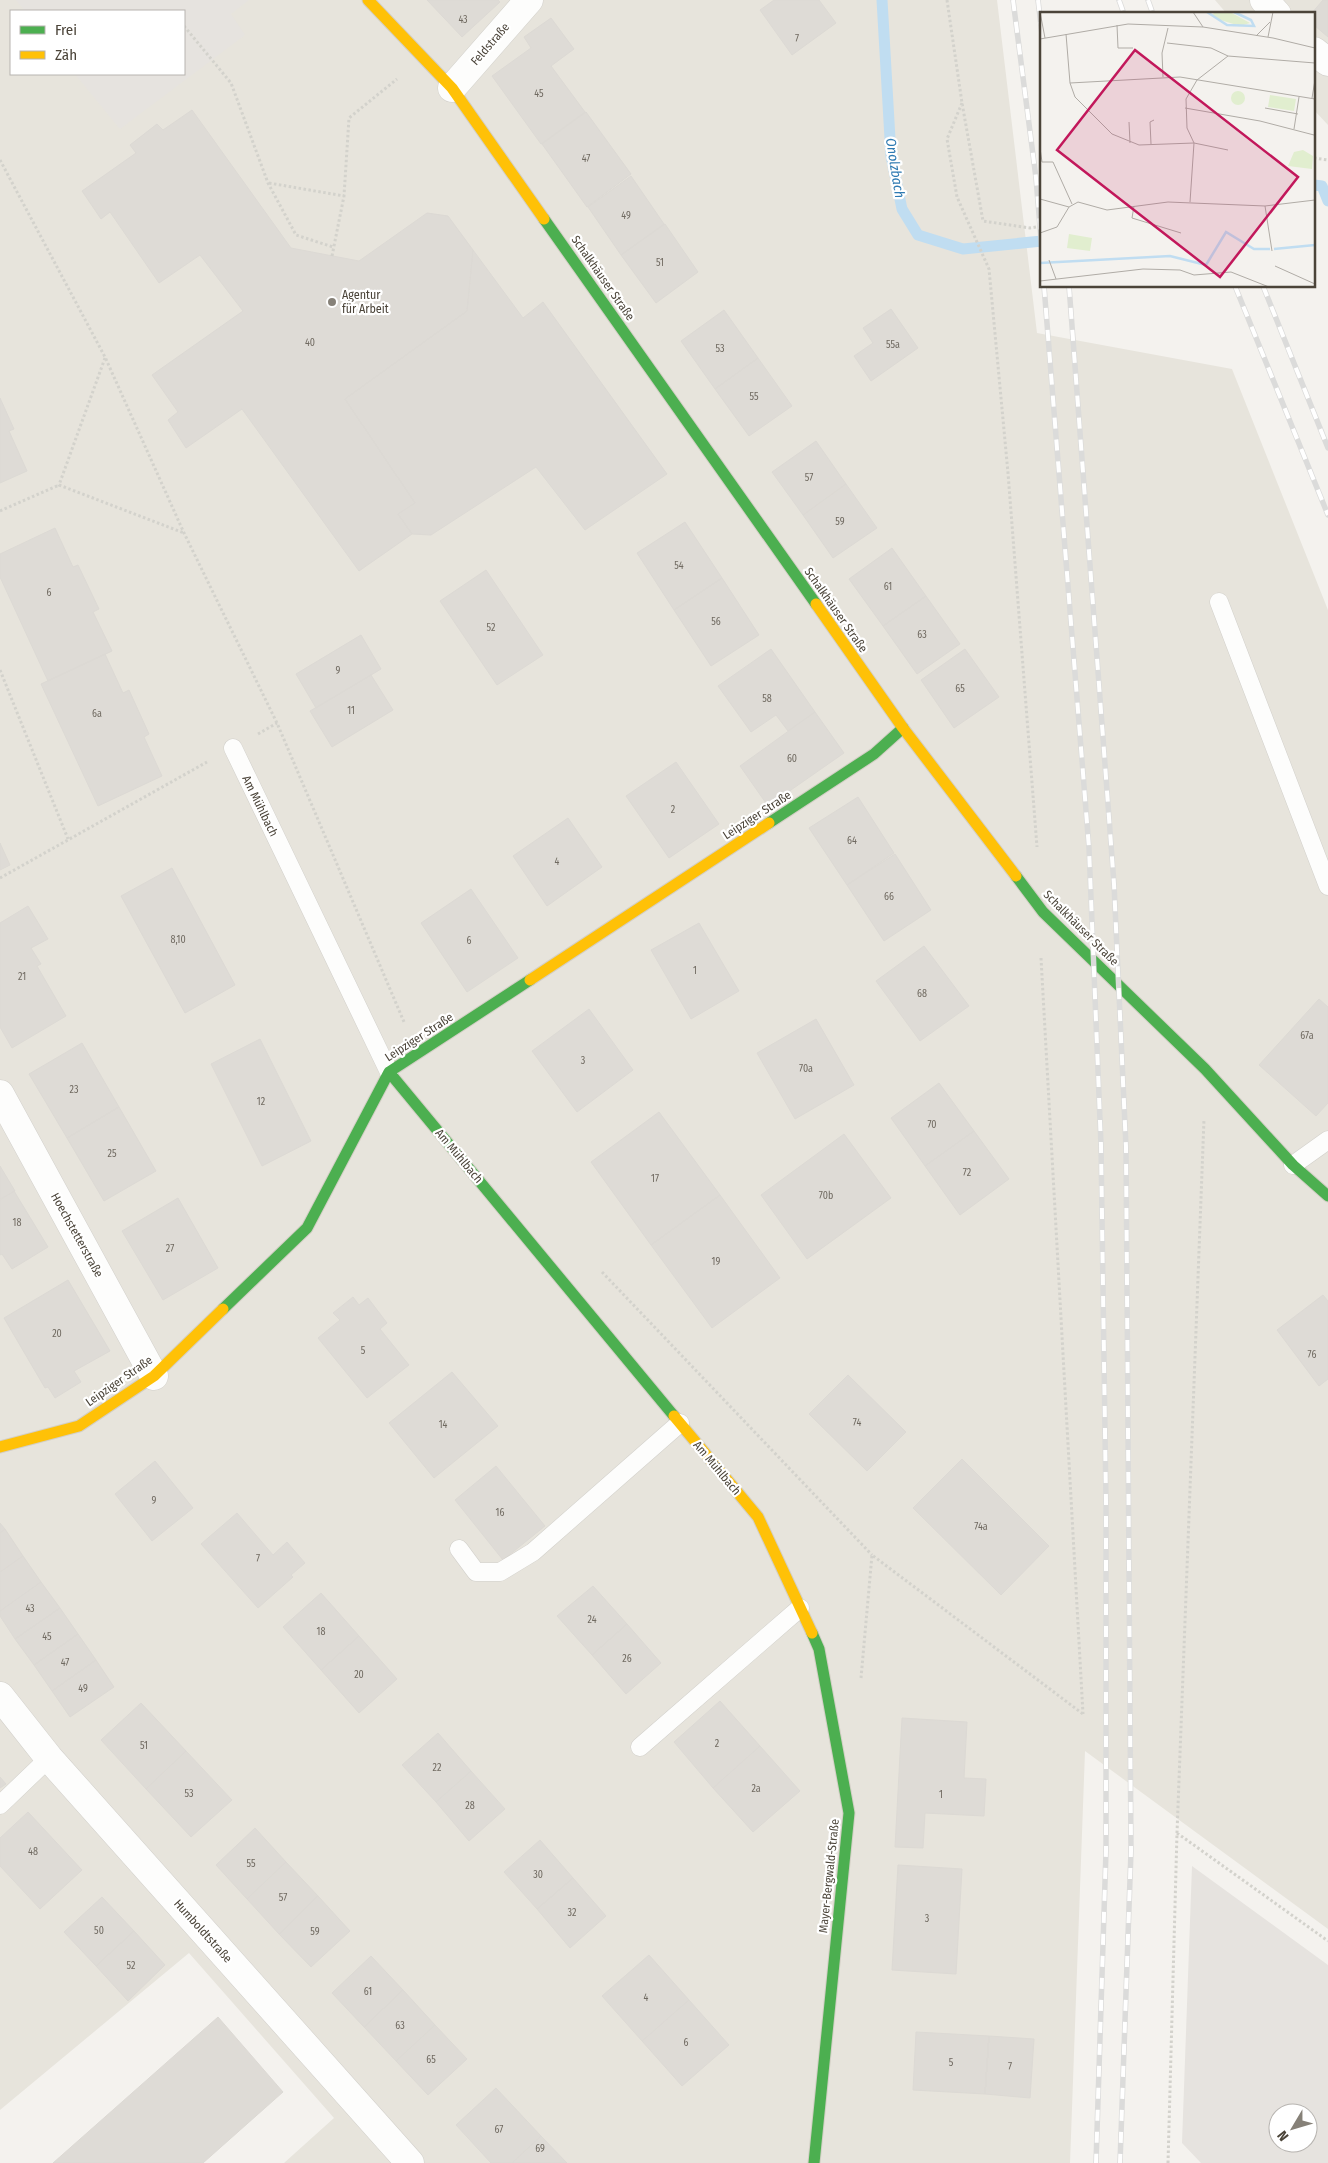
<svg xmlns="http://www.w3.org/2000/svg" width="1328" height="2163" font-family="'Fira Sans Condensed',sans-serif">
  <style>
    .residential { fill: #e7e4dc; fill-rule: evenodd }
    .parking { fill: #e6e3df; fill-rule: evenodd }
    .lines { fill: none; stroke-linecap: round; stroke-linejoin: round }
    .stream { stroke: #c0ddf1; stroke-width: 11 }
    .building { fill: #dedbd6; stroke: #dcd9d4 }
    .lane-casing { stroke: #d2d0cb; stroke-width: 19 }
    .street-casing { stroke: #d2d0cb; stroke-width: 29 }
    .fast-casing { stroke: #d3cfc5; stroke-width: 13 }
    .slow-casing { stroke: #d3cfc5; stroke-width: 13 }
    .path { stroke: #d3d2cc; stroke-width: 3; stroke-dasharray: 2.5 2.5; stroke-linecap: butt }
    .lane { stroke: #fdfdfc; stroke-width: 18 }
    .street { stroke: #fdfdfc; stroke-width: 28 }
    .fast { stroke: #4caf50; stroke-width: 11 }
    .slow { stroke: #ffc107; stroke-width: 11 }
    .rail-casing { stroke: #dbdbda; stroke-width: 5.5 }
    .rail { stroke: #fff; stroke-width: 4; stroke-dasharray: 11; stroke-linecap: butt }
    .poi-dot { fill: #868178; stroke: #fff; stroke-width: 2 }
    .labels { text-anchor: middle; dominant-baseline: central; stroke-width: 4.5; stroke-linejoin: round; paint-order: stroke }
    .number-label { font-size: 10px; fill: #706a61 }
    .street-label { font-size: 12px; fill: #4b4439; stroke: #fff }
    .poi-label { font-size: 12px; fill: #4b4439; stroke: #fff; text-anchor: start }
    .water-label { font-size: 14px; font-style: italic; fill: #2e7ab2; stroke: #fff }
    .inset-river { fill: none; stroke: #c0ddf1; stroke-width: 2.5 }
    .inset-road { fill: none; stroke: #b0aca6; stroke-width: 1 }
    .view { fill: #c2185b; fill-opacity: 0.15; stroke: #c2185b; stroke-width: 2.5 }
    .inset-edge { fill: none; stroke: #4b4439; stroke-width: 2.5 }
  </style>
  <rect width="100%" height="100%" fill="#f4f2ee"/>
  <path class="residential" d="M0 0H997L1037 333 1232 369 1328 610V1929L1085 1751 1070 2163H284L334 2118 189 1953 0 2110ZM11 11H184V74H11Z
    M1215 0H1328V125L1314 110V14H1227Z"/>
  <path class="parking" d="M16 0H249L231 14 245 35 120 129 75 74H184V11H25Z
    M1192 1866 1328 1965V2163H1201L1182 2143ZM1278 2113H1308V2143H1278Z"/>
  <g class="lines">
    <path class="stream" d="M882 0 891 156 902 209 918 235 963 249 1042 241
      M1314 185 1322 186 1328 201"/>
  </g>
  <path class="building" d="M427 0H498L500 2 462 37Z
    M774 0H819L836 23 792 55 760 10Z
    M1323 0H1328V37L1314 25V14H1311Z
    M551 18 574 49 551 66 585 112 541 144 492 76 531 48 524 37Z
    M192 110 291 248 359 261 427 213 448 216 473 250 467 311 345 399 415 503 398 514 412 534 359 571 242 409 186 448 168 420 178 412 152 375 243 311 200 255 159 283 110 212 101 219 82 191 136 153 130 145 157 124 163 130Z
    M586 112 631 174 587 207 542 144Z
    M631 176 664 224 621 255 588 207Z
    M665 224 698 272 656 303 621 255Z
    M473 250 523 318 543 302 667 474 585 530 536 467 431 535 412 534 398 514 415 503 345 399 467 311Z
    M891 309 918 348 871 381 854 356 873 343 863 328Z
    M724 310 758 358 715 389 681 341Z
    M758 358 792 406 749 436 715 389Z
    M0 398 14 429 9 431 27 471 0 483Z
    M816 441 846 484 803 515 772 472Z
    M846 484 877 528 833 558 803 515Z
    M685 522 722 578 674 610 637 553Z
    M55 528 73 567 78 565 99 609 93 612 112 651 48 681 0 577V554Z
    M892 548 926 596 883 626 849 579Z
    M486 570 543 655 497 685 440 601Z
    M722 578 759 635 711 666 674 610Z
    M926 596 960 644 917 674 883 626Z
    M361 635 381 669 316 708 296 674Z
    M771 649 815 712 788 731 776 715 751 732 718 686Z
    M965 649 999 697 954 728 921 680Z
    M105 654 123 693 129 690 149 734 144 737 162 776 98 806 41 684Z
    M371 675 393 710 332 747 310 711Z
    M815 712 844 753 768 806 740 766Z
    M676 762 719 824 669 858 626 796Z
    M858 797 894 853 847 885 809 828Z
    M568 818 602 867 547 906 513 856Z
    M0 843 10 865 0 870Z
    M895 854 931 910 884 941 847 885Z
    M172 868 235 985 185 1013 121 896Z
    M471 889 518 958 467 992 421 923Z
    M28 906 48 939 31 948 41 964 37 966 66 1016 12 1048 0 1027V923Z
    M699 923 739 991 691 1019 651 950Z
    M924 946 969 1006 920 1041 876 981Z
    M1319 999 1328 1007V1103L1316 1116 1259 1065Z
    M589 1009 633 1070 577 1112 532 1051Z
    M816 1019 854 1085 795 1119 757 1053Z
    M260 1039 311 1141 262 1166 211 1064Z
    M82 1043 119 1107 67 1138 29 1074Z
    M939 1083 974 1131 925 1166 891 1118Z
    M119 1107 156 1171 104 1201 67 1138Z
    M659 1112 720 1195 651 1245 591 1162Z
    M974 1131 1009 1179 960 1215 925 1166Z
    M844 1134 891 1198 807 1259 761 1195Z
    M0 1166 15 1191 0 1199Z
    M14 1191 48 1247 12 1269 2 1254 0 1255V1200Z
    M720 1195 780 1278 712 1328 651 1245Z
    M178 1198 218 1268 163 1300 122 1231Z
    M68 1280 110 1351 74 1371 81 1382 55 1398 48 1387 45 1388 4 1318Z
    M1323 1295 1328 1301V1379L1319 1386 1277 1330Z
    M353 1297 359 1305 368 1298 387 1323 380 1329 409 1365 367 1398 318 1338 340 1320 333 1313Z
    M452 1372 498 1426 434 1478 389 1423Z
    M848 1375 906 1432 867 1471 809 1414Z
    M962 1459 1049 1546 1001 1595 913 1508Z
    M155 1461 193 1508 152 1541 115 1494Z
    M496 1466 545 1526 503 1560 455 1500Z
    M237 1513 273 1555 287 1542 305 1563 291 1575 293 1577 258 1608 201 1544Z
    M0 1523 5 1529 0 1533Z
    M5 1529 23 1556 0 1572V1533Z
    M23 1556 41 1582 0 1611V1572Z
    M41 1582 60 1608 15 1639 0 1616V1611Z
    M593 1586 627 1624 592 1655 557 1616Z
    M321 1593 359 1636 321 1670 283 1627Z
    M60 1608 78 1634 34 1665 15 1639Z
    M627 1624 661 1663 626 1694 592 1655Z
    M78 1634 96 1660 52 1691 34 1665Z
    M359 1636 397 1679 359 1713 321 1670Z
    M96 1660 114 1687 70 1717 52 1691Z
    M720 1701 760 1746 713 1788 674 1742Z
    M141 1703 186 1751 146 1789 101 1740Z
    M902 1718 967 1722 964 1778 986 1779 984 1816 925 1813 923 1848 895 1847Z
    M438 1733 471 1771 436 1802 402 1765Z
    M760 1746 800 1791 753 1832 713 1788Z
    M186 1751 232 1800 191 1837 146 1789Z
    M471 1771 505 1809 469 1841 436 1802Z
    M0 1777 6 1784 0 1788Z
    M28 1812 82 1870 40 1909 0 1866V1838Z
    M255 1828 286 1862 247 1899 216 1865Z
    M540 1840 573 1878 537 1909 504 1872Z
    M286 1862 318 1896 279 1934 247 1899Z
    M898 1865 962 1869 956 1974 892 1970Z
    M573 1878 606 1916 570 1948 537 1909Z
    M318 1896 350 1931 311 1967 279 1934Z
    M102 1897 134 1931 96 1966 64 1932Z
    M134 1931 165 1965 128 2001 96 1966Z
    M649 1955 689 2000 642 2041 602 1996Z
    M371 1956 403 1990 364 2027 332 1993Z
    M403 1990 435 2025 396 2061 364 2027Z
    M689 2000 729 2045 682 2086 642 2041Z
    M218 2017 283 2092 203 2163H53Z
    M435 2025 467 2059 428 2095 396 2061Z
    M916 2032 989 2036 985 2094 913 2090Z
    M989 2036 1034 2039 1030 2098 985 2094Z
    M496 2088 541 2136 512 2163H491L456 2125Z
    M541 2136 567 2163H512Z"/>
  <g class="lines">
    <g class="lane-casing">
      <path id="lane" d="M1219 602 1328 886
        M233 748 389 1072
        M1293 1165 1328 1140
        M459 1549 476 1572H500L533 1552 680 1423
        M640 1747 800 1608
        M0 1805 49 1758"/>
    </g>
    <g class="street-casing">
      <path id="street" d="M1264 0 1277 14
        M1314 51 1328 62
        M452 88 529 0
        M0 1094 154 1376
        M0 1696 49 1758 410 2163"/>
    </g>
    <g class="fast-casing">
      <path id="fast" d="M544 219 816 604
        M769 823 874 754 903 728
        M1016 876 1043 912 1205 1069 1293 1165 1328 1196
        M389 1072 674 1416
        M223 1309 307 1228 389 1072 530 980
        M812 1633 819 1649 849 1813 814 2163"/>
    </g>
    <g class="slow-casing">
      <path id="slow" d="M368 0 452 88 544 219
        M816 604 903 728 1016 876
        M530 980 769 823
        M674 1416 758 1517 812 1633
        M0 1447 79 1426 154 1376 223 1309"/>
    </g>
    <path class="path" d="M947 0 962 103 983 221 1030 228 1042 226
      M184 26 231 83 268 183 296 235 333 247
      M962 103 947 139 957 197 989 269 1008 473 1037 847
      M1314 158 1328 160
      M0 160 105 357 184 533 277 723 404 1022
      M269 183 344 196
      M332 256 344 196 349 118 397 79
      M105 358 59 485 184 533
      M0 511 59 485
      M0 670 68 839
      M258 734 277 723
      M0 878 207 762
      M1041 958 1083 1714
      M602 1272 872 1555
      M861 1678 872 1555 1083 1714
      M1177 1833 1328 1941
      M1168 2163 1177 1833 1204 1119"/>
    <use href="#lane" class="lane"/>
    <use href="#street" class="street"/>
    <use href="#fast" class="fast"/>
    <use href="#slow" class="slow"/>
    <g class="rail-casing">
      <path id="rail" d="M1013 0 1036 178 1042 251
        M1038 0 1042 34
        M1119 0 1124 14
        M1148 0 1153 14
        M1044 286 1089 848 1101 1145 1106 1502V1851L1096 2163
        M1069 286 1114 884 1126 1147 1131 1851 1120 2163
        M1235 286 1328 515
        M1263 286 1328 448"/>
    </g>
    <use href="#rail" class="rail"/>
  </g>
  <circle class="poi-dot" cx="332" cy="302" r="5"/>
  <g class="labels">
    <g class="number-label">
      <text x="463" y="20">43</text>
      <text x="797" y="39">7</text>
      <text x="539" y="94">45</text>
      <text x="586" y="159">47</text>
      <text x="626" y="216">49</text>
      <text x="660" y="263">51</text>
      <text x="310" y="343">40</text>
      <text x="893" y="345">55a</text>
      <text x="720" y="349">53</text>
      <text x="754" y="397">55</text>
      <text x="809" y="478">57</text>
      <text x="840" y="522">59</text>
      <text x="679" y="566">54</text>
      <text x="888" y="587">61</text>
      <text x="49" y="593">6</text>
      <text x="716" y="622">56</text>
      <text x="491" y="628">52</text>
      <text x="922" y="635">63</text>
      <text x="338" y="671">9</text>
      <text x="960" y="689">65</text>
      <text x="767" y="699">58</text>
      <text x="351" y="711">11</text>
      <text x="97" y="714">6a</text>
      <text x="792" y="759">60</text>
      <text x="673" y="810">2</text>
      <text x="852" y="841">64</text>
      <text x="557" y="862">4</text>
      <text x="889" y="897">66</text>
      <text x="178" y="940">8,10</text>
      <text x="469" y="941">6</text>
      <text x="695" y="971">1</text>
      <text x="22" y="977">21</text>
      <text x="922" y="994">68</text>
      <text x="1307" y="1036">67a</text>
      <text x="583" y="1061">3</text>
      <text x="806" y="1069">70a</text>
      <text x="74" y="1090">23</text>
      <text x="261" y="1102">12</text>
      <text x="932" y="1125">70</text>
      <text x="112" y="1154">25</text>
      <text x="967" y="1173">72</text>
      <text x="655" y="1179">17</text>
      <text x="826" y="1196">70b</text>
      <text x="17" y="1223">18</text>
      <text x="170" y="1249">27</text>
      <text x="716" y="1262">19</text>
      <text x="57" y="1334">20</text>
      <text x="363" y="1351">5</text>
      <text x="1312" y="1355">76</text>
      <text x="857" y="1423">74</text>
      <text x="443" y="1425">14</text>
      <text x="154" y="1501">9</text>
      <text x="500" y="1513">16</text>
      <text x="981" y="1527">74a</text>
      <text x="258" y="1559">7</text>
      <text x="30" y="1609">43</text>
      <text x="592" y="1620">24</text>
      <text x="321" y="1632">18</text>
      <text x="47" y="1637">45</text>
      <text x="627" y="1659">26</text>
      <text x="65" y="1663">47</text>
      <text x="359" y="1675">20</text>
      <text x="83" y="1689">49</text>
      <text x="717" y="1744">2</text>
      <text x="144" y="1746">51</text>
      <text x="437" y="1768">22</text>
      <text x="756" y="1789">2a</text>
      <text x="189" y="1794">53</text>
      <text x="941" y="1795">1</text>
      <text x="470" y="1806">28</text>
      <text x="33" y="1852">48</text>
      <text x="251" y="1864">55</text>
      <text x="538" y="1875">30</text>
      <text x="283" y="1898">57</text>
      <text x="572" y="1913">32</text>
      <text x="927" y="1919">3</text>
      <text x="99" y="1931">50</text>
      <text x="315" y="1932">59</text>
      <text x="131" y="1966">52</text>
      <text x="368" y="1992">61</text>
      <text x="646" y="1998">4</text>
      <text x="400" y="2026">63</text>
      <text x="686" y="2043">6</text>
      <text x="431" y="2060">65</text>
      <text x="951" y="2063">5</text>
      <text x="1010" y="2067">7</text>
      <text x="499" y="2130">67</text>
      <text x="540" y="2149">69</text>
    </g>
    <g class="street-label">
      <text transform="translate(490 44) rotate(-49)">Feldstraße</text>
      <text transform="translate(603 278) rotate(55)">Schalkhäuser Straße</text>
      <text transform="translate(836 610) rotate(55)">Schalkhäuser Straße</text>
      <text transform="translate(260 806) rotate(64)">Am Mühlbach</text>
      <text transform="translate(757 815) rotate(-33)">Leipziger Straße</text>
      <text transform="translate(1081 928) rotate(45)">Schalkhäuser Straße</text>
      <text transform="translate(419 1037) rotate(-33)">Leipziger Straße</text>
      <text transform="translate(459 1156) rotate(50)">Am Mühlbach</text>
      <text transform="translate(77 1235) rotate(61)">Hoechstetterstraße</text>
      <text transform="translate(119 1381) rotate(-35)">Leipziger Straße</text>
      <text transform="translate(717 1468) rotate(50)">Am Mühlbach</text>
      <text transform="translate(829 1876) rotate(-84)">Mayer-Bergwald-Straße</text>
      <text transform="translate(203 1931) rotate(48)">Humboldtstraße</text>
    </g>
    <g class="poi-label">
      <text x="342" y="295">Agentur<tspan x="342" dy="14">für Arbeit</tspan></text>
    </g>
    <g class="water-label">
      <text transform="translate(895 168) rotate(81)">Onolzbach</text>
    </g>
  </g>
  <g transform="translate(1040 12)">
    <rect width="275" height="275" fill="#f4f2ee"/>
    <path d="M175 0H190L210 11 200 14 177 7 172 3ZM191 86a7 7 0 1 1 14 0a7 7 0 1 1-14 0ZM230 83 256 87 254 99 228 95ZM263 138 273 144 272 157 248 154 254 140ZM29 222 52 226 50 239 27 236Z" fill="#e1eecf"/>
    <path class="inset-river" d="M167 0 187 13 214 14 211 8 194 0M234 237 275 233M0 251 130 244 166 253 186 220 214 237H230"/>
    <path class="inset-road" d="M0 0 5 26M153 0 163 15M77 13 78 36H93M26 22 30 71 35 85 72 122 99 133 154 131 188 138M216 24 230 10M228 25 233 0M0 27 88 12 163 15 233 26 275 36M127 31 171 36 188 44 275 51M123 65 122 41 128 16M30 71 140 65 275 87M272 86 275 68M145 96 220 109 274 123M225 96 258 102M89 110 90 131M254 117 259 85M111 132 110 110 114 108M0 136 2 150H13L32 192M0 187 29 195M150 190 154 131 147 116 146 87 157 68 188 44M94 194 92 206 141 221M225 194 232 239M0 221 17 215 29 195 38 190 67 198 128 190 225 194 275 188M9 248 16 267M235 254 275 272M0 269 103 257 140 258 154 263 191 260 229 275"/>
    <path class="view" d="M95 38 258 165 180 265 17 138Z"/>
    <rect width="275" height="275" class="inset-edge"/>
  </g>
  <rect x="10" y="10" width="175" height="65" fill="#ffffff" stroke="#b7b4b0"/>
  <rect x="20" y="26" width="25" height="8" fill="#4caf50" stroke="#b7b4b0"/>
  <text x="55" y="35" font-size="15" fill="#4b4439">Frei</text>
  <rect x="20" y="51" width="25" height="8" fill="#ffc107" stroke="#b7b4b0"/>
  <text x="55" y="60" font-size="15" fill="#4b4439">Zäh</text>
  <g transform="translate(1293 2128) rotate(232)"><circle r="24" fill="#ffffff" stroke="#b7b4b0"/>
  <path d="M0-4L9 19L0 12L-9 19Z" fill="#868178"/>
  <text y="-8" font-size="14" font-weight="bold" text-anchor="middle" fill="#4b4439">N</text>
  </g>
</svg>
